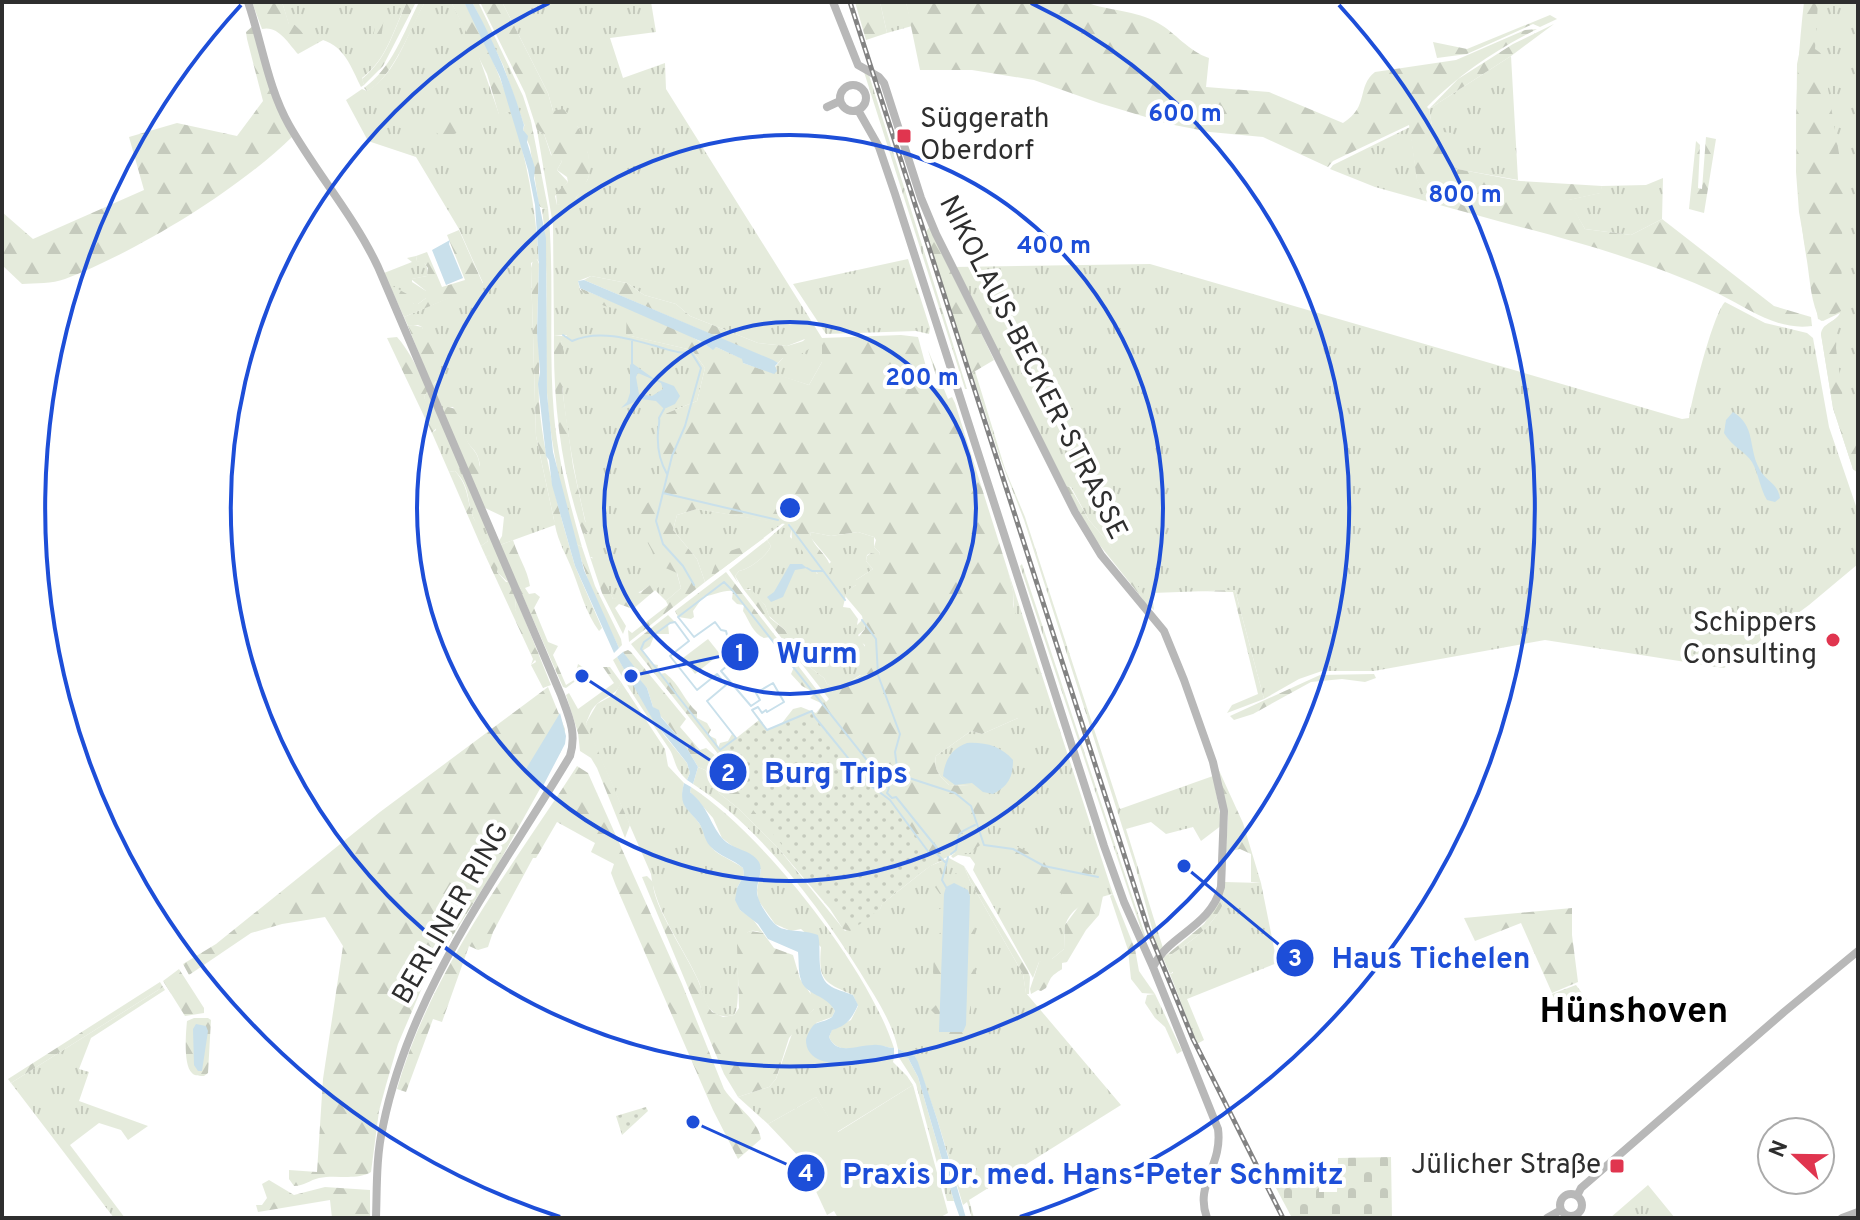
<svg xmlns="http://www.w3.org/2000/svg" width="1860" height="1220" font-family="Overpass,sans-serif">
  <style>
    .grass { fill: url(#grass-tufts) }
    .forest { fill: url(#forest-firs) }
    .wetland { fill: url(#wetland-marsh) }
    .cemetery { fill: url(#cemetery-stones) }
    .park { fill: url(#park-dots) }
    .garden { fill: #e5ebdc }
    .water { fill: #c9e0eb; fill-rule: evenodd }
    .lines { fill: none; stroke-linecap: round; stroke-linejoin: round }
    .stream { stroke: #c9e0eb; stroke-width: 2 }
    .secondary { stroke: #b8b8b8; stroke-width: 8 }
    .rail-casing { stroke: #838383; stroke-width: 5 }
    .rail { stroke: #fff; stroke-width: 2; stroke-dasharray: 6; stroke-linecap: butt }
    .ring { fill: none; stroke: #1d4ed8; stroke-width: 4 }
    .poi-dot { fill: #e0354f; stroke: #fff; stroke-width: 3 }
    .labels { text-anchor: middle; dominant-baseline: central; stroke-width: 8; stroke-linejoin: round; paint-order: stroke }
    .poi-label { font-size: 28px; fill: #2e2e2e; stroke: #fff; text-anchor: end }
    .street-label { font-size: 28px; fill: #2e2e2e; stroke: #fff }
    .district-label { font-size: 36px; font-weight: bold; fill: #000; stroke: #fff }
    .centre { fill: #1d4ed8; stroke: #fff; stroke-width: 4 }
    .ring-label { font-size: 24px; text-anchor: middle; font-weight: bold; fill: #1d4ed8; stroke: #fff; stroke-width: 8; stroke-linejoin: round; paint-order: stroke }
    .leader { fill: none; stroke: #1d4ed8; stroke-width: 3 }
    .callout-dot { fill: #1d4ed8; stroke: #fff; stroke-width: 3 }
    .mark-label { font-size: 24px; text-anchor: middle; font-weight: bold; fill: #fff }
    .callout-label { font-size: 30px; text-anchor: middle; font-weight: bold; fill: #1d4ed8; stroke: #fff; stroke-width: 8; stroke-linejoin: round; paint-order: stroke }
  </style>
  <defs>
    <pattern id="grass-tufts" width="24" height="20" patternUnits="userSpaceOnUse" patternTransform="scale(2)"><rect width="24" height="20" fill="#e5ebdc"/><path d="M3 7l-1-3M5 7V3M7 7l1-3M15 17l-1-3M17 17v-4M19 17l1-3" fill="none" stroke="#c5cabd"/></pattern>
    <pattern id="forest-firs" width="22" height="20" patternUnits="userSpaceOnUse" patternTransform="scale(2)"><rect width="22" height="20" fill="#e5ebdc"/><path d="M5 1l3.5 6h-7zM16 11l3.5 6h-7z" fill="#c5cabd"/></pattern>
    <pattern id="wetland-marsh" width="20" height="14" patternUnits="userSpaceOnUse" patternTransform="scale(2)"><rect width="20" height="14" fill="#e5ebdc"/><path d="M1 5h8M5 5V1M11 12h8M15 12V8" fill="none" stroke="#c5cabd"/></pattern>
    <pattern id="cemetery-stones" width="16" height="16" patternUnits="userSpaceOnUse" patternTransform="scale(2)"><rect width="16" height="16" fill="#e5ebdc"/><path d="M2 7V4a2 2 0 0 1 4 0v3zM10 15v-3a2 2 0 0 1 4 0v3z" fill="#c5cabd"/></pattern>
    <pattern id="park-dots" width="8" height="8" patternUnits="userSpaceOnUse" patternTransform="scale(2)"><rect width="8" height="8" fill="#e5ebdc"/><path d="M2 2h.1M6 6h.1" fill="none" stroke="#c5cabd" stroke-width="1.8" stroke-linecap="round"/></pattern>
  </defs>
  <rect width="100%" height="100%" fill="#fff"/>
  <path class="grass" d="M282 2H407C393 30 388 58 362 78L364 85 361 87C345 53 341 42 304 35L295 25H289Z
    M425 2H451L477 51 499 114 512 111C527 161 536 210 539 262L537 259 531 263V268L536 436 554 520 556 524H563L575 566 602 628 599 631C586 613 581 593 573 572 567 556 558 542 555 525L500 545 499 541 502 536 504 517 483 507 472 481 480 465C477 447 470 450 465 437 461 425 461 418 453 407L442 409 432 386 436 382 422 327 418 325 408 326 404 317 483 283 459 229 416 157 368 141 346 100 362 89 367 91C398 73 407 32 425 2Z
    M472 2H478L482 10 523 96 531 121 524 125 503 65Z
    M502 2H651L656 32 610 38 623 78 665 63 666 89 822 338V362L809 385 774 374 775 367 783 358H787L805 339 787 346 758 343 690 316 676 304 644 295 627 283 591 276 578 281 580 290 627 308V335L692 350 705 368 697 401 667 413 675 567 681 588 666 601 650 585C642 593 624 598 613 599L592 557H590L583 534 588 532C576 484 567 434 562 385 561 370 563 356 561 342L567 335H554L553 225 537 130 544 134 551 155 562 161 557 170 568 182 555 196 557 205 576 198 588 179 589 170 588 154 578 127 553 111 548 93Z
    M880 2H906L912 26 887 33Z
    M1810 2H1858V473L1853 469 1833 408 1821 334C1822 323 1836 322 1840 313L1823 321 1818 319 1799 212 1796 172 1797 64Z
    M1511 56 1518 180 1451 168 1433 131 1429 109Z
    M864 72 869 75 967 389H965Z
    M1410 127 1417 179 1429 202 1375 187 1330 169 1333 165Z
    M1663 178 1662 219 1631 235 1585 229 1568 200 1600 193 1602 186 1646 185Z
    M548 208C555 277 548 346 554 415 558 461 570 504 582 547L576 544C562 494 550 445 547 393 544 332 550 270 542 209Z
    M416 256 417 261C426 261 429 268 427 276L412 279V282L426 291V298L418 304H414L389 284 384 273 412 262 407 258Z
    M908 259 930 328 929 334 916 331 826 334 793 284Z
    M1150 264 1682 419 1689 418C1692 398 1713 314 1725 302L1765 323 1807 333 1813 338 1829 427 1858 512V564L1809 605 1724 668 1545 640 1374 671H1322L1299 679 1264 699 1235 590 1152 593 1154 610 1145 603 1108 542 1089 520 1071 487 1065 486 954 267Z
    M975 371 1005 469 1025 517 1120 809 1213 776 1222 825 1201 841 1193 827 1166 834 1151 822 1126 829 1163 948 1158 951 1138 876 1024 520 1000 458 972 373Z
    M428 390 510 584 498 573 489 555 486 557 481 546 488 541C484 532 477 528 474 519 466 500 471 487 455 471L449 472 432 433 436 430 424 397Z
    M697 509 783 523 705 582 697 559 673 530 677 515Z
    M786 523 792 526 790 537 804 550 817 574 831 562 811 538 810 532 831 536 858 532 874 537V547L880 553 879 556 871 553 867 555 866 561 873 569 856 580V585L847 591 843 607 850 608 858 619 857 625 863 619 865 629 858 635 875 664 865 676 860 675 839 689 827 684 824 678 807 665 809 648 795 646 785 630 769 616 765 605 750 589 744 590 735 576 739 571C749 569 767 556 771 546L767 540Z
    M1022 564 1147 941 1144 938 1020 566Z
    M1008 571 1113 894C1097 898 1074 903 1066 923 1064 930 1065 941 1064 949L1052 959 1039 962 1033 978 973 870 975 864 970 857 958 855 953 858 951 856 955 853H970L969 786 949 785C940 776 933 770 936 756L971 731 982 734 1018 718 1013 591Z
    M516 598 551 685 543 688 531 665 536 662 515 609Z
    M708 639 720 654 695 674 683 658Z
    M617 657 664 735 687 763 690 773 687 780C672 766 677 760 668 747 649 718 629 691 613 660Z
    M621 682 665 749 668 766 684 783C679 803 689 810 699 823 706 832 706 843 715 851 724 858 734 861 743 868L744 875 737 888 740 910 752 918 763 933C759 932 755 930 751 931 729 936 744 1001 734 1015 726 1017 717 1017 711 1010 704 1004 702 990 699 982 683 946 655 911 651 874L587 727 586 723 597 704 615 694Z
    M698 767 705 770 715 783 719 793 739 809 779 849 845 931 880 909 882 904 930 866 949 858 964 866 970 881 1023 974 1026 993 1121 1105 969 1200 974 1218H972L967 1202 963 1205 937 1119 915 1056 898 1049C892 1021 875 997 860 972 819 906 759 826 693 784Z
    M691 787C762 833 868 967 894 1048 889 1048 885 1046 880 1046 863 1044 838 1058 829 1037L832 1029 851 1020 858 1006 853 995C824 982 818 981 821 947L801 929 791 931 775 924 758 900 757 890 761 869 722 838 713 818 690 792Z
    M1225 882 1261 883 1277 963 1187 999 1204 1040 1197 1044 1170 974 1173 973 1169 956C1192 941 1214 926 1225 900L1221 897Z
    M163 987 165 990 91 1038 79 1069 89 1072 79 1101 148 1126 128 1140 121 1130 99 1123 70 1145 125 1218H114L11 1083Z
    M810 991 831 1002 835 1011 832 1017 816 1023 847 1065 894 1057 893 1062 907 1076 913 1085 837 1132 816 1097 768 1124 738 1097 769 1087 776 1079 793 1031 814 1009Z
    M1155 994 1182 1051 1177 1054 1165 1027 1155 1018 1145 1003 1147 995Z
    M898 1056 908 1058 918 1077 954 1201H947L916 1084Z
    M1648 1185 1675 1218H1610Z"/>
  <path class="forest" d="M252 2H282L289 24 295 25 304 34 309 31 325 39 298 54C288 43 278 25 262 29Z
    M379 2H386L379 54 374 56 371 51Z
    M407 2H416L383 66 364 85 362 79C388 58 393 31 407 2Z
    M419 2H425C412 26 391 81 367 91L364 88C392 68 404 32 419 2Z
    M451 2H464C484 38 499 73 512 111L499 115 487 74Z
    M480 2H502L548 93 553 111 563 109C579 121 593 154 589 175 587 185 578 196 571 203L557 205 556 193 568 182 567 177 557 170 562 161 553 159 544 134 537 130 525 93Z
    M855 2H880L887 33 866 40Z
    M906 2H1085C1108 11 1136 10 1158 23 1176 33 1188 51 1209 58L1206 87 1269 92 1343 123C1370 106 1356 87 1375 72L1456 60 1525 30 1537 29C1494 51 1461 73 1427 107L1429 109 1458 79 1513 44 1554 24 1511 56 1429 109 1433 131 1453 133 1452 168 1520 181 1602 186 1601 193 1569 200 1585 229 1631 235 1662 219 1774 306 1811 317 1812 326C1778 331 1749 309 1721 295 1629 251 1526 230 1429 202L1417 180 1409 125 1333 161 1328 167 1263 137 1210 132 1169 124 1099 103 1034 80 972 70H920Z
    M1804 2H1818L1815 49 1826 57V77L1843 177 1858 179 1855 184 1843 182 1841 311 1821 321C1811 305 1810 280 1807 261 1792 174 1794 90 1804 2Z
    M1550 15 1557 19 1540 27 1533 24 1467 54 1437 58 1433 42 1467 49Z
    M254 25 293 136C237 191 138 251 65 279 52 284 36 283 22 284L2 265V212L33 239 144 190 129 137 177 123 237 136 263 101 247 39 246 32Z
    M458 114 476 116 480 123 445 138 435 132 423 134 419 131 434 122Z
    M531 121 548 208 544 209 539 206 530 147 523 130 525 123Z
    M1706 137 1716 139 1704 213 1689 209 1696 141 1700 145 1698 188 1702 189Z
    M930 226 994 360 972 373 925 233Z
    M459 230 483 284 404 317 389 284 407 294 414 304H418L426 298V291L411 279 427 276 428 268 425 264 417 261 416 256 427 252 442 287 465 280 447 235Z
    M537 259 539 264 537 333C541 355 538 378 539 401 542 444 552 482 563 524H555L554 520 536 436 531 268 533 260Z
    M591 276 627 283 644 295 676 304 690 316 758 343 787 346 817 337 818 343 792 360 783 358 778 363 584 280Z
    M580 288C623 307 673 323 712 349L716 347 743 359V363L809 385 822 362V338L901 335 918 337 932 389 937 388 939 385 928 350 948 399 952 397 955 403 1008 571 1013 591V605L1037 688 1032 706 1018 718 982 734 971 731 936 756C933 770 940 776 949 785L969 786 982 799 988 829 984 842 970 853H955L930 866 882 904 880 909 850 931 843 929 830 909 779 849 739 809 719 793 715 783 705 770 698 767 685 745 653 707 647 688 643 685 623 652 628 650 631 652 686 719 680 727 700 750 706 748 717 757 714 769 775 732 793 709 801 707 816 713 823 704 810 698 815 693 802 686 791 674 794 667 778 651 770 637 764 638C753 634 749 620 743 611L744 605 737 604 732 599 733 591C723 590 714 595 703 597L693 611 694 617 691 619 678 617 675 611 726 572 826 702 829 699 744 590H752L765 605 770 618 785 630 798 648H809L811 654 806 661 807 665 824 678 827 684 839 689 861 675 865 676 874 664 863 652 865 645 857 639 865 629 862 616 846 597V591L856 585V580L873 569 866 561 867 556 871 553 879 555 880 553 874 547 876 540 874 537 858 532 831 536 810 532C812 548 830 554 831 571L824 578C808 570 808 552 792 540L791 525 697 509 677 515 673 530 697 559 705 582 629 642 628 630 632 633 668 605 666 601 681 588 677 573 661 566C653 551 633 525 643 508 650 498 659 496 663 485L658 458 659 421 667 413 697 401 705 368 692 350 626 335 627 309C611 311 588 301 580 288Z
    M1838 317 1836 348 1843 399 1849 404 1852 425 1858 432V473L1853 469 1833 408 1821 334 1824 327Z
    M413 325 422 327 441 369 440 376 432 386 408 326Z
    M554 335 570 337 561 342 564 352 562 388 573 466 585 521 589 527 588 532 583 534C561 470 553 403 554 335Z
    M397 337C409 350 420 373 428 390L424 397 438 426 432 433 387 338Z
    M448 407 456 409C461 418 462 426 465 435 470 452 480 448 480 472L472 481 442 409Z
    M455 471C470 488 466 500 474 519 478 528 486 531 488 541L481 546 449 472Z
    M1065 486 1070 487 1089 520 1108 542 1144 595 1142 598 1094 538Z
    M762 537 764 538 711 577C716 556 725 551 744 547 750 546 756 539 762 537Z
    M513 540C518 557 527 568 530 586L525 588 529 594 535 593 540 597 534 608 548 642 558 646 553 655 566 685 574 680 578 664 589 671 566 688 563 687 500 545Z
    M767 540 771 546C767 556 749 569 739 571L735 576 738 583 729 570Z
    M576 544 582 547 595 586 621 639 622 645 619 648 592 592Z
    M488 555 494 556 498 565 497 572 506 582H509L516 598 515 609 539 655 531 665 533 659 486 557Z
    M590 557 596 560 613 599 636 591 640 593 650 585 660 586 633 609 619 604 615 608 626 626 623 634 602 593Z
    M1235 590 1264 699 1227 713 1232 705 1258 694 1233 592 1198 591Z
    M668 615 675 622 668 624 669 634H655L650 646 642 651 652 664 658 665 657 670 660 674 665 673C680 684 684 701 697 712V718L707 723 711 730 708 735 716 739 718 748 720 743 728 741 732 734 736 738 719 755 631 644Z
    M603 667H610L621 682C617 696 606 695 596 705 591 709 589 717 586 723L630 825 625 838 597 768 591 758 580 751 578 733 566 695 569 693 578 709 614 683Z
    M1320 675 1374 674 1376 678 1365 682 1342 679 1311 682 1253 714 1234 720 1230 716Z
    M548 687 565 729 561 751 497 866 427 976 398 1044 386 1085 379 1111 371 1172C356 1181 336 1174 319 1178 310 1180 304 1186 294 1186L289 1179V1170L317 1172 323 1079 343 946 325 917 282 924 251 933 189 975 183 964 216 944 380 812Z
    M577 766 588 773 682 984 724 1089C735 1106 758 1119 761 1139L738 1159 713 1110 616 886 611 873 614 864 591 852 595 843 557 822 536 858H533L493 932 488 947 478 950 469 946 442 1022 433 1019 406 1092 397 1089C431 969 511 869 577 766Z
    M1217 766 1243 823 1261 883 1251 882V854L1240 849 1226 852 1228 816Z
    M988 843 1012 844 1047 862H1077L1099 879 1098 895 1103 896 1099 915 1086 930 1067 962 1062 963V969C1050 977 1052 976 1046 988L1041 991 1038 990 1031 994 1030 989 1039 962 1044 959H1052L1064 949 1065 925 1079 906 1076 901 1067 900 1062 893C1044 893 1045 886 1034 873L1024 871 1006 852 990 854 984 848Z
    M964 866 1028 971 1030 977 1029 994H1026L1023 974 970 881Z
    M956 873 963 882 958 888 965 917 975 913 973 966 978 978 971 994 973 1000C967 1010 970 1032 967 1045L960 1047 953 1044 946 1046 932 1025 937 1016 931 1010 938 1003 933 972 935 938 942 931V924L935 913 941 908 937 906 942 897 935 887 940 881 949 880Z
    M647 876 653 882C652 904 686 954 696 976 702 988 704 1002 712 1012L723 1017 734 1015 739 1008 737 945 740 935 751 931 763 933 774 948 793 955 800 979 815 1000 814 1009 789 1038 776 1079 769 1087 738 1097 724 1074 642 877Z
    M1113 894 1135 949 1139 971 1155 994 1142 993 1131 979 1128 950 1110 896Z
    M1221 897 1225 900C1214 926 1192 941 1169 956L1175 970 1170 974 1163 958 1204 924Z
    M1572 908V935L1578 982 1552 993 1521 923 1475 941 1464 918Z
    M179 969 204 1008V1013L185 1016 163 981Z
    M160 982 163 987 11 1083 8 1079Z
    M194 1018H208L211 1020 208 1073 204 1076C201 1076 194 1076 192 1073 183 1065 186 1032 187 1021Z
    M269 1180 294 1195 325 1187 370 1190V1218H332L330 1200 258 1212 256 1205H262L267 1198 262 1184Z"/>
  <path class="wetland" d="M638 373 661 383 663 389 652 396 639 394 636 378Z"/>
  <path class="cemetery" d="M1391 1157 1392 1218H1292L1268 1173 1320 1163 1319 1192H1337L1338 1158Z"/>
  <path class="park" d="M812 711 814 717 870 785 890 800 930 854 936 853 943 860C920 869 901 888 882 904L880 909 852 930 725 776 715 772 717 758 715 755 759 720 768 730Z
    M1576 985 1587 1000 1564 1018 1552 994Z
    M646 1107 648 1111 622 1135 616 1116Z"/>
  <path class="garden" d="M913 1085 948 1213 939 1218H838L834 1211 827 1215 801 1159 768 1124 816 1097 838 1132Z"/>
  <path class="water" d="M464 2H472C494 41 511 82 524 125L523 130 528 136 527 142 535 168 534 178 546 238 547 394 553 452 584 570 619 648 614 653 575 566 552 485 549 460 546 456 538 384 540 372 537 333 539 264 535 205 528 170 500 77Z
    M450 240 449 244 463 278 446 285 432 250Z
    M584 280 773 360 778 363 775 366 777 371 774 374 743 363 742 359 716 347 713 350 700 341 580 288 578 281Z
    M632 363 653 378 674 386 680 396 675 404 664 409 656 401 641 399 621 408 627 402 630 393V365ZM638 373 661 383 663 389 652 396 639 394 636 377Z
    M1733 412C1756 426 1748 447 1759 468 1765 481 1778 483 1780 498L1775 502 1767 500C1760 489 1759 474 1752 462 1746 452 1732 447 1724 433L1726 420Z
    M790 564H802L807 568 795 570 783 597 771 602 767 597 774 592Z
    M623 652 636 669 637 676 647 688 653 707 659 710 661 717 685 745 698 767 693 784 687 780 690 773 687 763 653 720 617 657Z
    M560 713 566 736 565 744 542 788 530 779 526 769Z
    M967 743C985 742 1001 746 1013 760 1013 776 1009 786 993 794L983 792 972 783 955 785 943 776C945 760 951 749 967 743Z
    M684 783 691 787 690 792C709 808 709 822 722 838 732 850 751 849 759 862 764 872 756 882 757 893 758 902 769 919 776 925 785 933 803 929 818 935 822 949 815 975 829 985 835 990 846 992 853 995L858 1005C852 1018 847 1026 832 1030L829 1037C837 1056 857 1045 873 1045 881 1044 887 1048 894 1048V1057C874 1062 806 1076 806 1040 807 1035 811 1027 815 1024 821 1021 827 1021 832 1017L835 1011C827 995 805 995 801 980 798 972 799 961 798 952L768 939 758 924 740 910 735 900 737 888 744 875 743 868C733 859 720 857 710 846 704 840 704 830 699 823 687 807 678 807 684 783Z
    M954 883 968 890 970 896 966 1025 963 1032H939L944 894 946 887Z
    M196 1024 206 1026 208 1031 202 1071H198L194 1065 193 1029Z
    M898 1049 915 1056 918 1062 937 1119 966 1218H960L954 1201 918 1077 908 1058 898 1056Z"/>
  <g class="lines">
    <path class="stream" d="M563 335 572 341C599 329 631 339 659 347 670 350 680 354 691 352L701 368 685 426 672 456 656 521 663 544 683 566 694 585
      M632 340V365
      M664 409 659 418C660 423 658 428 658 432 657 446 660 462 667 474
      M663 493 778 520
      M789 525 845 600
      M807 568 812 571H823
      M724 582 733 591 889 788 887 793 892 798 896 797 937 848 936 853 930 854 890 800 870 785 814 716 812 711 767 730 752 710 758 707 762 713 766 710 767 712 784 702 773 683 756 693 760 700 751 706 721 671 741 654 728 639 726 631 721 630 715 622 694 637 678 617Z
      M862 620 876 639 878 675 900 734 895 752 897 767 909 778 955 793 971 806 984 845 1013 849 1044 866 1098 877
      M675 622 689 641 670 656 697 690 717 674 726 685 707 701 736 738 720 750 641 649 644 642 670 623Z
      M936 853 945 862
      M951 854 956 850C959 831 957 834 975 825
      M946 887 942 880 948 857"/>
    <path class="secondary" d="M248 2C262 43 268 88 289 125 317 174 354 216 378 267L561 695C569 717 577 733 570 756 499 875 411 988 383 1126 376 1156 377 1188 376 1218
      M833 2 858 65 879 77 884 83 921 198 936 234 1075 512 1101 555 1164 631 1184 680 1213 762 1224 811 1221 887C1210 928 1169 934 1153 967
      M840 98a13 13 0 1 1 26 0a13 13 0 1 1-26 0Z
      M827 107 840 101
      M858 110 879 147 895 194 1104 846 1124 902 1153 967 1218 1129C1223 1166 1194 1184 1207 1218
      M1560 1205a11 11 0 1 1 22 0a11 11 0 1 1-22 0Z
      M1577 1196 1581 1188 1784 1012 1858 951
      M1547 1218 1561 1210
      M1842 1218 1858 1212"/>
    <g class="rail-casing">
      <path id="rail" d="M850 2 1148 929 1193 1039 1283 1218"/>
    </g>
    <use href="#rail" class="rail"/>
  </g>
  <g class="ring">
    <circle cx="790" cy="508" r="186"/>
    <circle cx="790" cy="508" r="373"/>
    <path d="M1031 3A559 559 0 1 1 549 3"/>
    <path d="M560 1217A745 745 0 0 1 241 5M1339 5A745 745 0 0 1 1020 1217"/>
  </g>
  <g class="poi-dot">
    <rect x="896" y="128" width="16" height="16" rx="4"/>
    <circle cx="1833" cy="640" r="8"/>
    <rect x="1609" y="1158" width="16" height="16" rx="4"/>
  </g>
  <g class="labels">
    <g class="poi-label">
      <text x="920" y="120" text-anchor="start">Süggerath<tspan x="920" dy="32">Oberdorf</tspan></text>
      <text x="1817" y="624">Schippers<tspan x="1817" dy="32">Consulting</tspan></text>
      <text x="1601" y="1166">Jülicher Straße</text>
    </g>
    <g class="street-label">
      <text transform="translate(1032 368) rotate(63)">NIKOLAUS-BECKER-STRASSE</text>
      <text transform="translate(452 914) rotate(-60)">BERLINER RING</text>
    </g>
    <g class="district-label">
      <text x="1634" y="1013">Hünshoven</text>
    </g>
  </g>
  <circle cx="790" cy="508" r="12" class="centre"/>
  <g class="ring-label">
    <text x="1185" y="121">600 m</text>
    <text x="1465" y="202">800 m</text>
    <text x="1054" y="253">400 m</text>
    <text x="922" y="385">200 m</text>
  </g>
  <path class="leader" d="M631 676L740 652M582 676L728 772M1184 866L1295 958M693 1122L806 1173"/>
  <g class="callout-dot">
    <circle cx="631" cy="676" r="8"/>
    <circle cx="582" cy="676" r="8"/>
    <circle cx="1184" cy="866" r="8"/>
    <circle cx="693" cy="1122" r="8"/>
    <circle cx="740" cy="652" r="20"/>
    <circle cx="728" cy="772" r="20"/>
    <circle cx="1295" cy="958" r="20"/>
    <circle cx="806" cy="1173" r="20"/>
  </g>
  <g class="mark-label">
    <text x="740" y="661">1</text>
    <text x="728" y="781">2</text>
    <text x="1295" y="966">3</text>
    <text x="806" y="1181">4</text>
  </g>
  <g class="callout-label">
    <text x="817" y="663">Wurm</text>
    <text x="836" y="783">Burg Trips</text>
    <text x="1431" y="968">Haus Tichelen</text>
    <text x="1093" y="1184">Praxis Dr. med. Hans-Peter Schmitz</text>
  </g>
  <rect width="1860" height="1220" fill="none" stroke="#2e2e2e" stroke-width="8"/>
  <g transform="translate(1796 1156) rotate(292)"><circle r="38" fill="#ffffff" stroke="#ababab" stroke-width="2"/>
  <path d="M0-6L14 30L0 20L-14 30Z" fill="#e0354f"/>
  <text y="-12" font-size="22" font-weight="bold" text-anchor="middle" fill="#2e2e2e">N</text>
  </g>
</svg>
